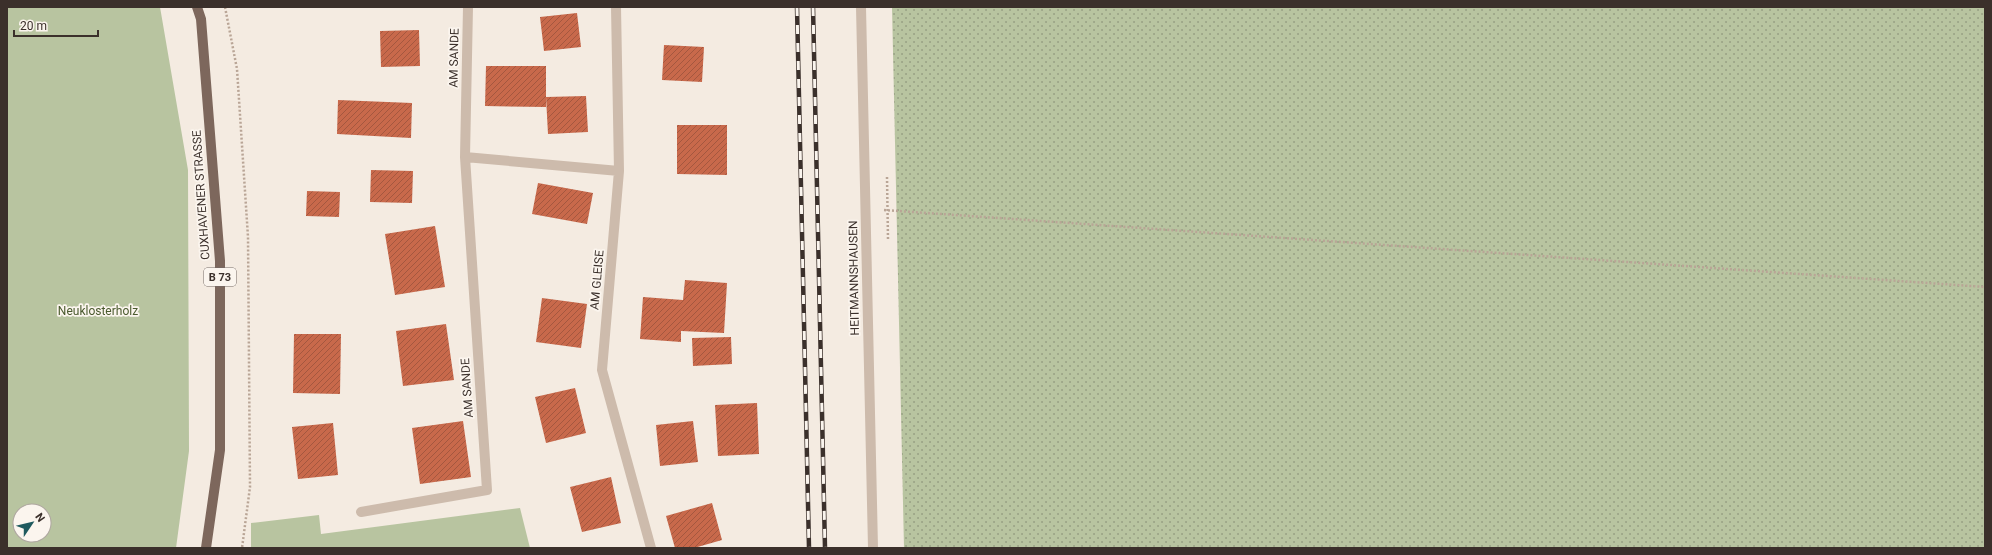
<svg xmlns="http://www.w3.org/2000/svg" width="1992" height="555" font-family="Roboto,sans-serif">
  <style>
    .grass { fill: url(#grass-dots) }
    .park { fill: #b8c4a0; fill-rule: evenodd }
    .building { fill: url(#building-hatch) }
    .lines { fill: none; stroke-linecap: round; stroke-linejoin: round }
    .path { stroke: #b9a596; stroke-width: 2.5; stroke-dasharray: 2 2; stroke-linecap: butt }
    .minor { stroke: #cdbbac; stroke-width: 10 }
    .primary { stroke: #7d675c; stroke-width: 10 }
    .rail-casing { stroke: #3b302b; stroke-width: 4.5 }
    .rail { stroke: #fbf5ee; stroke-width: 3; stroke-dasharray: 9; stroke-linecap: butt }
    .labels { text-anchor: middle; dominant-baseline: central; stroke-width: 3.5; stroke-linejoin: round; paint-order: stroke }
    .shield { fill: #fbf5ee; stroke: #756b66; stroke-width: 1 }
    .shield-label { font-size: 11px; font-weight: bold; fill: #3b302b }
    .street-label { font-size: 12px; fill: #3b302b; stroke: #fbf5ee }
    .park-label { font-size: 12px; fill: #4a5a2e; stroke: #fbf5ee }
  </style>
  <defs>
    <pattern id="grass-dots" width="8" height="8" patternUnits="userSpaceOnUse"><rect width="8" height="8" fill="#b8c4a0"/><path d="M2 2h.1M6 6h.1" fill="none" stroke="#97a083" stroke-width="1.8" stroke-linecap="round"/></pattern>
    <pattern id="building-hatch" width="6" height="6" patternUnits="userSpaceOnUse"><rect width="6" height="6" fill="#c8694b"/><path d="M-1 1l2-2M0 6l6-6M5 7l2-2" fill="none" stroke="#a4573f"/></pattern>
  </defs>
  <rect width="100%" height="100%" fill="#f4ebe1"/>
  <path class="grass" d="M892 7H1985V548H904Z"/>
  <path class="park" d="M7 7H160L188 170 189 451 176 548H7ZM20 511H44V535H20Z
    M520 508 530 548H251V523L319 515 321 534Z"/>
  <path class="building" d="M577 13 581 47 544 51 540 17Z
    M419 30 420 66 381 67 380 31Z
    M664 45 704 47 702 82 662 80Z
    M486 66H546V107L485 106Z
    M586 96 588 132 548 134 546 97Z
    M338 100 412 103 411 138 337 134Z
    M677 125H727V175L677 174Z
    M371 170 413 171 412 203 370 202Z
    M538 183 593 193 587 224 532 214Z
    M307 191 340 192 339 217 306 216Z
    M435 226 445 287 395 295 385 234Z
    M685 280 727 283 724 333 681 331V342L640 339 643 297 683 300Z
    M542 298 587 304 581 348 536 342Z
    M446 324 454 380 403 386 396 331Z
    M294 334H341L340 394 293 393Z
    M731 337 732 364 693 366 692 338Z
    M575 388 586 433 546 443 535 397Z
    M757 403 759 454 718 456 715 405Z
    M463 421 471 477 420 484 412 428Z
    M693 421 698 462 660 466 656 425Z
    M333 423 338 475 298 479 292 427Z
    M611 477 621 523 582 532 570 487Z
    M712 503 722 540 694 548H675L666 516Z"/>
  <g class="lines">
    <path class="path" d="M225 7 237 69 248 237 250 487 242 548
      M887 177 888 240
      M884 210 1985 287"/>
    <path class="minor" d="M616 7 619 171 602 370 651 548
      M861 7 873 548
      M465 157 468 7
      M361 512 487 490 465 157 619 171"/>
    <path class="primary" d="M197 7 201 19 220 261V450L206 548"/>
    <g class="rail-casing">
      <path id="rail" d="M797 7 809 548
        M813 7 825 548"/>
    </g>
    <use href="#rail" class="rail"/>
  </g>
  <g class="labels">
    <rect class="shield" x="204" y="268" width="32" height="18" rx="3"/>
    <g class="shield-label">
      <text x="220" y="277">B 73</text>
    </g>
    <g class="street-label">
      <text transform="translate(454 58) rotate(-89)">AM SANDE</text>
      <text transform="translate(201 195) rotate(-94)">CUXHAVENER STRASSE</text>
      <text transform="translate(854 278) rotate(-91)">HEITMANNSHAUSEN</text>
      <text transform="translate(597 280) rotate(-85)">AM GLEISE</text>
      <text transform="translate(467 388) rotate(-94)">AM SANDE</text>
    </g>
    <g class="park-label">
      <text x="98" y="311">Neuklosterholz</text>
    </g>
  </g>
  <rect width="1992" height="555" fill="none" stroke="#3b302b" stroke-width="16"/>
  <g transform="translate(32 523) rotate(55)"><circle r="19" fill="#fbf5ee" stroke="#aea6a0"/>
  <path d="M0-3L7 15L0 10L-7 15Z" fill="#1f5a5e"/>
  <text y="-6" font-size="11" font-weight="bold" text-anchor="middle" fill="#3b302b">N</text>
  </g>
  <path d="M14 30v6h84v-6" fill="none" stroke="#3b302b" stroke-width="2"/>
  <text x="20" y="30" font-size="12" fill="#3b302b" stroke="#fbf5ee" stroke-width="3" paint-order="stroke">20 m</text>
</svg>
